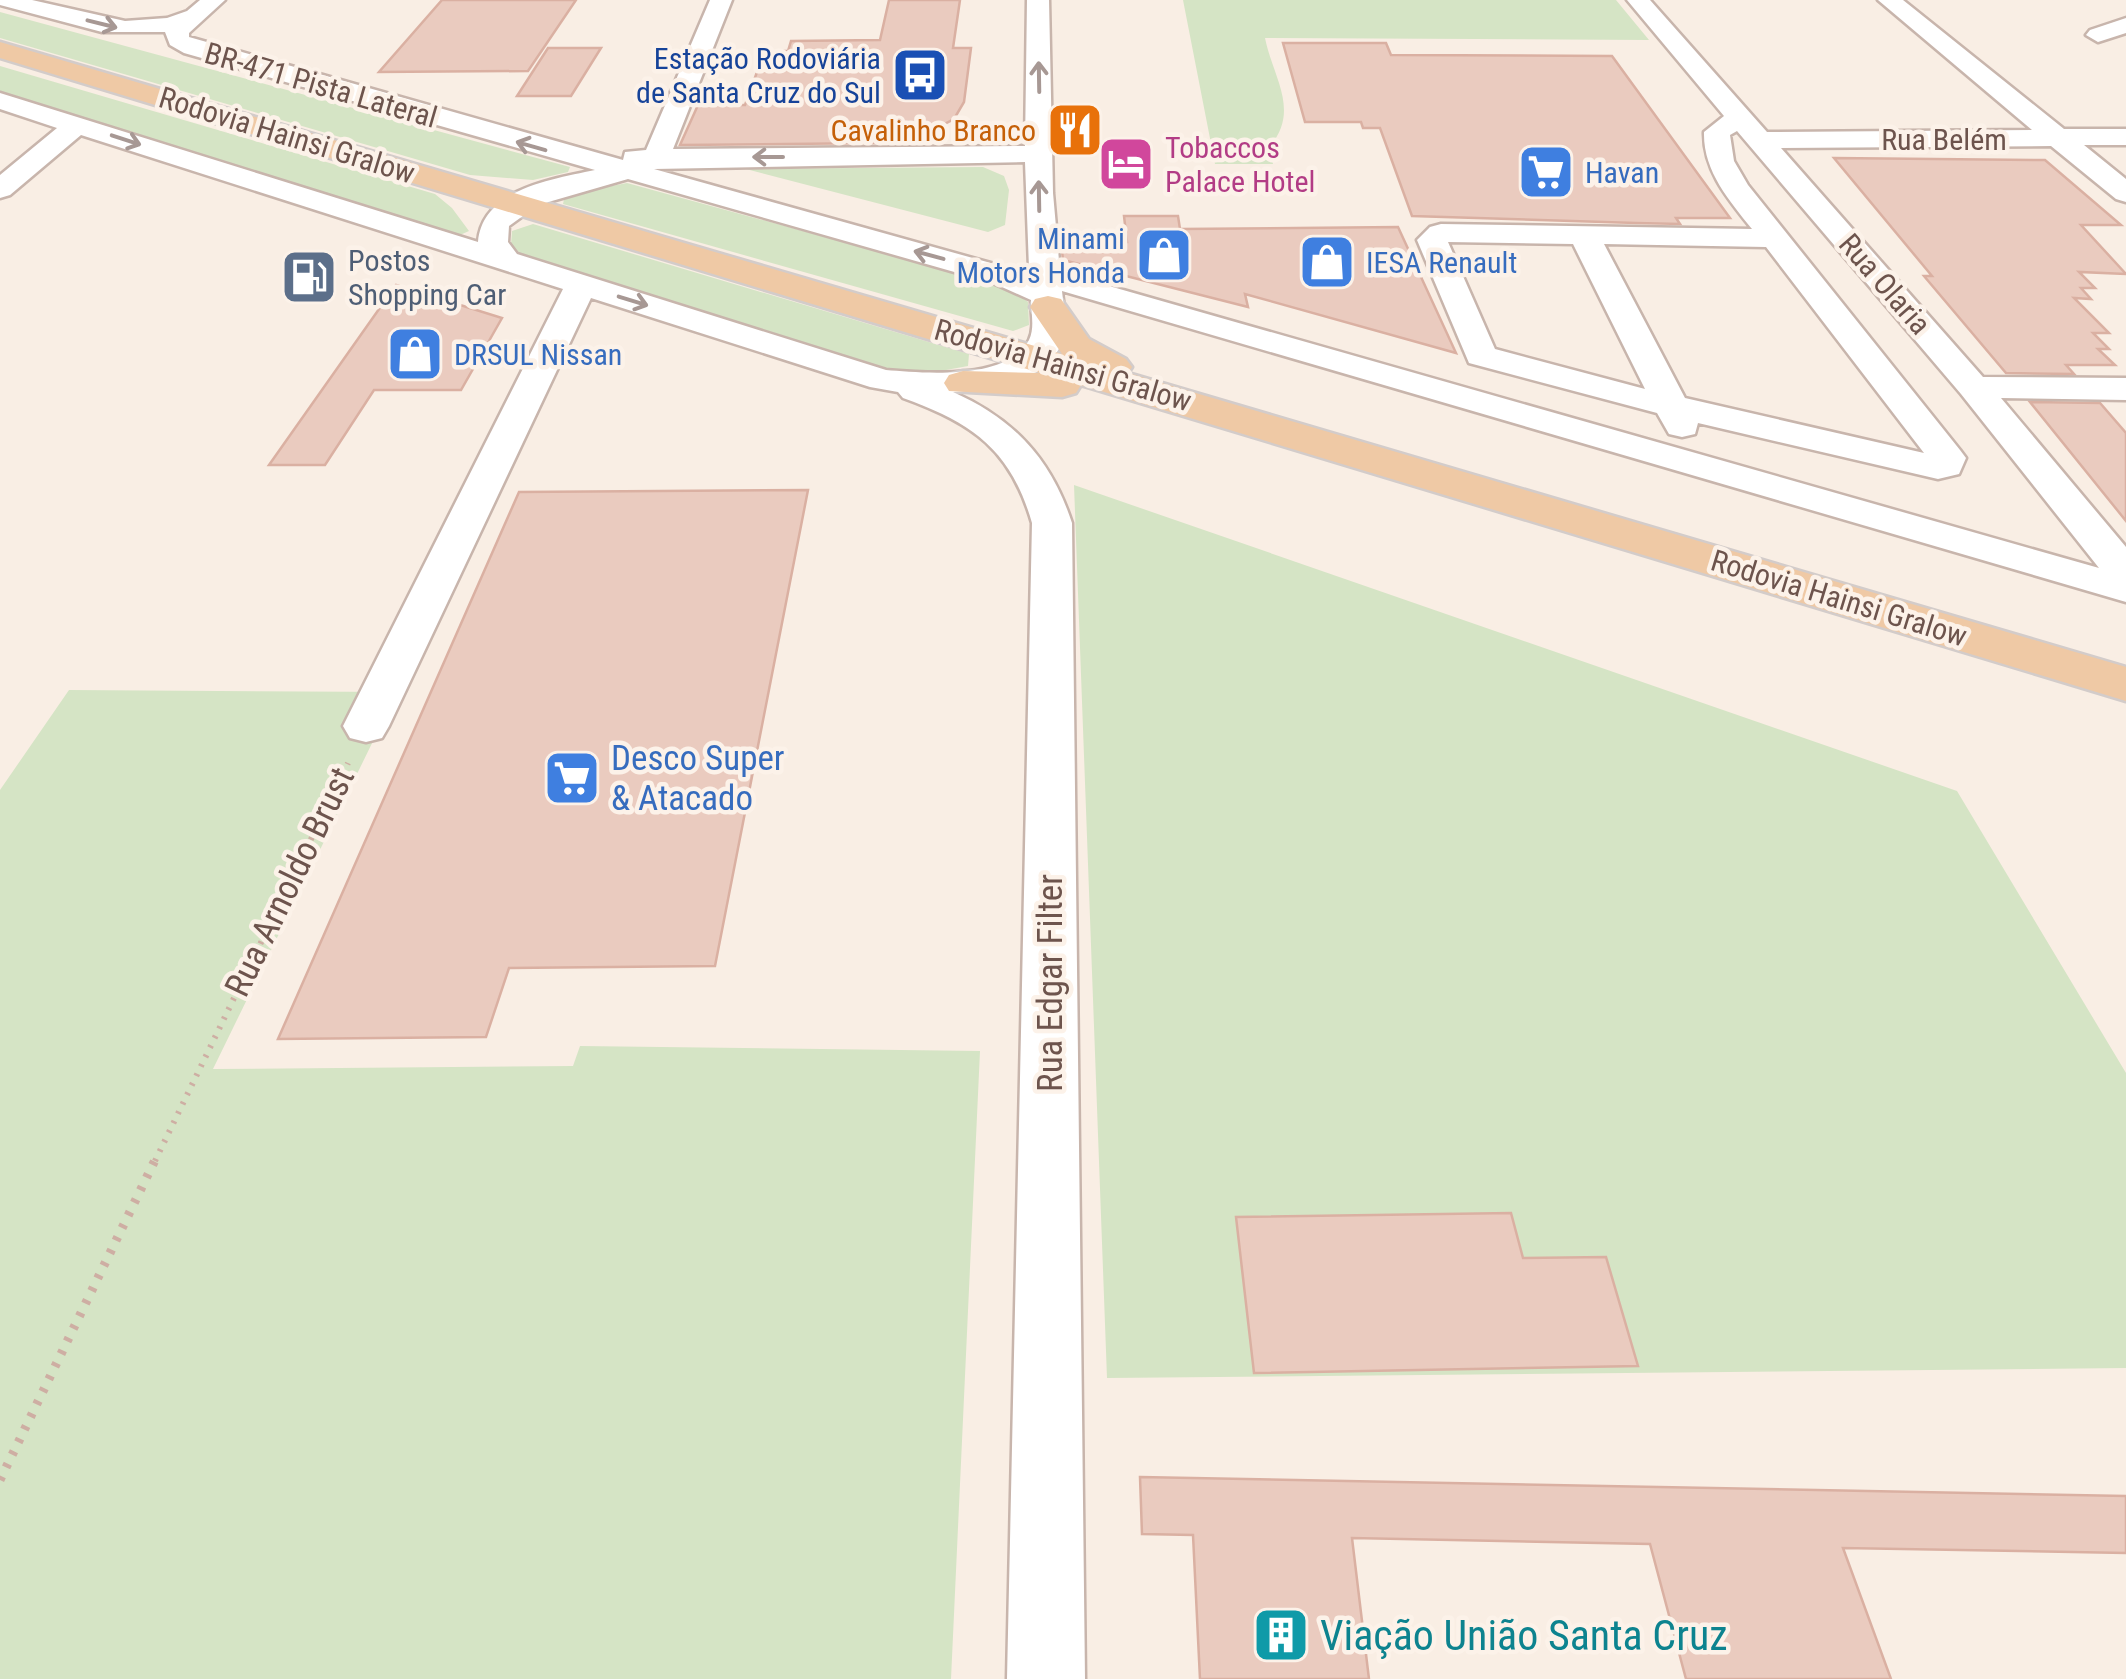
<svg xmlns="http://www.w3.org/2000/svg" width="2126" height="1679" font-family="'Roboto Condensed',sans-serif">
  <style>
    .green { fill: #d5e4c5 }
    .building { fill: #eacbbf; stroke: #dab0a2; stroke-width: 2.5 }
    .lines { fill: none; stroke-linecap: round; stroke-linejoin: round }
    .minor-casing { stroke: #c8b5ac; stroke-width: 5 }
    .major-casing { stroke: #d3ccca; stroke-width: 5 }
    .path-far1 { stroke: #ceaea3; stroke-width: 6; stroke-dasharray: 2.5 8; stroke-linecap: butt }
    .path { stroke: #ceaea3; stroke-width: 9; stroke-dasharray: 4 10; stroke-linecap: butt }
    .minor { fill: #fff; fill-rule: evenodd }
    .major { fill: #efc9a5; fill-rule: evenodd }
    .oneway { stroke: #a79894 }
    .labels { text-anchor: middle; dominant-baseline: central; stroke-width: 9; stroke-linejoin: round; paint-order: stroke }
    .far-transit-label { font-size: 30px; fill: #164399; stroke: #fcf2e9; text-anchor: end }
    .far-street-label { font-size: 30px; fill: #6d544d; stroke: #fcf2e9 }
    .far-food-label { font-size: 30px; fill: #c56008; stroke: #fcf2e9; text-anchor: end }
    .far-hotel-label { font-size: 30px; fill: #b23c85; stroke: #fcf2e9; text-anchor: start }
    .far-shop-label { font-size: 30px; fill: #366cbe; stroke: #fcf2e9; text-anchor: start }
    .far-service-label { font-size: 30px; fill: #4e5e75; stroke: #fcf2e9; text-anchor: start }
    .shop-label { font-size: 35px; fill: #366cbe; stroke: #fcf2e9; text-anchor: start }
    .street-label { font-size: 35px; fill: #6d544d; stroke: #fcf2e9 }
    .near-culture-label { font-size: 42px; fill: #0d838f; stroke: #fcf2e9; text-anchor: start }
  </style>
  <rect width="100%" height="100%" fill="#f9eee4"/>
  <path class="green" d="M1183 0H1616L1649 40 1265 38C1273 78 1301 111 1269 147L1273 164H1215Z
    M0 13V12L570 167 568 172 533 180 470 175 0 38Z
    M0 66 435 194 452 208 469 231 460 235 0 91Z
    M983 167 1004 176 1009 190 1005 225 988 232 746 169Z
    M627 183 1008 287 1028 302 1029 325 1013 331 563 204 565 195Z
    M533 224 969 354 968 366 935 372 894 371 523 256 511 245 512 231Z
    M1074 485 1957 791 2126 1073V1368L1107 1378Z
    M69 690 397 692 213 1069 573 1066 580 1046 980 1051 951 1679H0V790Z"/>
  <path class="building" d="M442 0H576L528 71 379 72Z
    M889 0H960L953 48H971L964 102 954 119 927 133 882 143 680 145 698 105H745L761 61H774L777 51H788L791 41 880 40Z
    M1283 43H1386L1391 55 1612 56 1730 218H1676L1680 224 1636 223 1412 216 1380 128H1363L1361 122H1305Z
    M548 48H601L571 96H517Z
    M1834 158 2045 160 2121 225H2081L2126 274 2079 272 2095 288H2081L2091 299 2074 298 2109 333H2093L2109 349H2098L2115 365H2066L2074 374 2006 373 1924 276H1932Z
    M1124 216H1178L1180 229 1398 227 1456 353 1245 294 1248 307 1063 260 1061 242H1127Z
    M396 285 502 318 461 390H374L325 465H269Z
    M2030 402 2100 403 2126 433V521Z
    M808 490 715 966 509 968 486 1037 278 1039 519 492Z
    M1511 1213 1523 1258 1606 1257 1638 1366 1254 1373 1236 1217Z
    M1140 1477 2126 1496V1553L1843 1548 1891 1679H1686L1650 1544 1352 1538 1369 1679H1200L1193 1535 1142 1534Z"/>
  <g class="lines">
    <g class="minor-casing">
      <path id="minor" d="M0 0H32L125 21 167 18 187 11 200 0H225L189 33V37L623 160 625 152 646 150 710 0H732L673 149 1025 146 1027 0H1049L1053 193 1060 272 2099 568 1961 394 1737 131 1730 135 1734 161 1748 185 1960 450 1966 458 1959 474 1938 479 1698 423 1695 434 1682 437 1669 434 1657 413 1469 363 1417 240 1430 227 1441 224 1752 229C1729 200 1703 171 1704 132L1724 116 1627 0H1650L1767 132 2032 130 1878 0H1903L2064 129H2126V145H2084L2126 179V202L2116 199 2051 146 1781 148 1983 377 2126 378V400L2001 398 2126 547V602L1062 291C1063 304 1067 319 1065 331 1056 382 993 389 953 392 1014 419 1051 459 1072 523L1085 1679H1007L1032 523C1011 450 973 423 903 398L898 392 870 387 591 298 389 726 382 738 366 742 350 738 343 726 563 289 81 135 10 195 0 198V175L57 128 0 109V93L478 242C482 189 553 179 595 170L184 53 170 45 165 32H102L0 5ZM1025 162 1029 268 1005 267 654 169ZM628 179 993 283 1031 300C1031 313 1035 328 1029 340 1008 381 923 373 886 370L517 254 508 242 509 226 538 205ZM1448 242 1573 244 1645 389 1495 349ZM1604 244 1766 247 1924 453 1685 398Z
        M2126 18V33L2098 42 2086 35 2090 30Z"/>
    </g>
    <g class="major-casing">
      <path id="major" d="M0 42 1062 354 1030 307 1035 299 1048 296 1061 299 1089 339 1126 359 1132 367 1128 373 2126 667V701L1081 385 1076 393 1062 397 949 391 944 383 949 375 963 371 1040 373 0 58Z"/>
    </g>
    <path class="path-far1" d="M155 1161 348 763"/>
    <path class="path" d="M0 1480 156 1158"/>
    <use href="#minor" class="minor"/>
    <use href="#major" class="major"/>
  </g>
  <defs><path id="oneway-shaft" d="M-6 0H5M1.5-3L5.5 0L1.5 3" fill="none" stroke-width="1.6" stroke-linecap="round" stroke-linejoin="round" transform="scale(2.5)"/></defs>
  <g class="oneway">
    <use href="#oneway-shaft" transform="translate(102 24) rotate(14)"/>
    <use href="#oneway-shaft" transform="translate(1039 77) rotate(-91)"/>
    <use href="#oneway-shaft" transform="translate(126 140) rotate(18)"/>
    <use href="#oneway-shaft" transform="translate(531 146) rotate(-164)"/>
    <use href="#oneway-shaft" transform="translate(768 157) rotate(180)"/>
    <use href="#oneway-shaft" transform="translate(1039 196) rotate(-91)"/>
    <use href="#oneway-shaft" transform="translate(929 255) rotate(-165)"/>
    <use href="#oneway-shaft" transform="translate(633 301) rotate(17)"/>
  </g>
  <defs>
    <g id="bus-square" transform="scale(2.875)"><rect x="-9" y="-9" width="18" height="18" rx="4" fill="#1a4fb4" stroke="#fcf2e9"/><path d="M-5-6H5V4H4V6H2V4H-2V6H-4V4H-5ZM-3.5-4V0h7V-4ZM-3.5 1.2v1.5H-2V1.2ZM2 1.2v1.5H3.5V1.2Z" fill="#fff"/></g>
    <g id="restaurant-square" transform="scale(2.875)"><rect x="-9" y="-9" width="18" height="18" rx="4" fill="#e8710a" stroke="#fcf2e9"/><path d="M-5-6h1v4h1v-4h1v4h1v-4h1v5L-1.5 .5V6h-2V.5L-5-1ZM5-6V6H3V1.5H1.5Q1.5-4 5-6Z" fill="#fff"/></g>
    <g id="hotel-square" transform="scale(2.875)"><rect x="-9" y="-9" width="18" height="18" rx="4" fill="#d1479c" stroke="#fcf2e9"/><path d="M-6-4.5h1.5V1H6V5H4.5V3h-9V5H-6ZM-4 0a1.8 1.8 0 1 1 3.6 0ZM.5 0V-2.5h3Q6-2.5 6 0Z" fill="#fff"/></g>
    <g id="supermarket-square" transform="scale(2.875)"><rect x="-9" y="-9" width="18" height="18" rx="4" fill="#3f7fe0" stroke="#fcf2e9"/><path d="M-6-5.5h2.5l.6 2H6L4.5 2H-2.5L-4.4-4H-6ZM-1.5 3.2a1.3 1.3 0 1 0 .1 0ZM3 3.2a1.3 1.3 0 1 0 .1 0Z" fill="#fff"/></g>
    <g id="shop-square" transform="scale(2.875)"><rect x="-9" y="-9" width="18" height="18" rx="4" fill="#3f7fe0" stroke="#fcf2e9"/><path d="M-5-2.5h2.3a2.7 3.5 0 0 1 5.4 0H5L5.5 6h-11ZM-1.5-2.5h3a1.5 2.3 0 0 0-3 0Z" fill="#fff"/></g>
    <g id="fuel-square" transform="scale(2.875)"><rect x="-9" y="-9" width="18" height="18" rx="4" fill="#5c6f8a" stroke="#fcf2e9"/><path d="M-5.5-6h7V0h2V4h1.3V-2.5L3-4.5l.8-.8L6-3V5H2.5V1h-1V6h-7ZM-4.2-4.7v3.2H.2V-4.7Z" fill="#fff"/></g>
    <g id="building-square" transform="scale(2.875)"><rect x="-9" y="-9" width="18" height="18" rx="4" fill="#0f9aa8" stroke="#fcf2e9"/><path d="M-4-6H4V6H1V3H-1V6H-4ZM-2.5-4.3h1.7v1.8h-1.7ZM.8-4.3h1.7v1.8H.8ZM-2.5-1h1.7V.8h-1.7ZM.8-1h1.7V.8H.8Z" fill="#fff"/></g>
  </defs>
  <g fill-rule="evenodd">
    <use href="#bus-square" x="920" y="75"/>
    <use href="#restaurant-square" x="1075" y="130"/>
    <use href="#hotel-square" x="1126" y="164"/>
    <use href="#supermarket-square" x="1546" y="172"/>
    <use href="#shop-square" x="1164" y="255"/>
    <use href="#shop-square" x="1327" y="262"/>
    <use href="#fuel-square" x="309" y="277"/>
    <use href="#shop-square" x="415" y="354"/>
    <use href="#supermarket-square" x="572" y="778"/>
    <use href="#building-square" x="1281" y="1635"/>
  </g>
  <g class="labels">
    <g class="far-transit-label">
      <text x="881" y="58">Estação Rodoviária<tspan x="881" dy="34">de Santa Cruz do Sul</tspan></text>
    </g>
    <g class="far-street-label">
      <text transform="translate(321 85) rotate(16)">BR-471 Pista Lateral</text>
      <text transform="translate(287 135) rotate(17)">Rodovia Hainsi Gralow</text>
      <text x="1944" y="139">Rua Belém</text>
      <text transform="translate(1885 284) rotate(49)">Rua Olaria</text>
      <text transform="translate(1063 365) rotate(16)">Rodovia Hainsi Gralow</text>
      <text transform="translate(1839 598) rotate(17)">Rodovia Hainsi Gralow</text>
    </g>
    <g class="far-food-label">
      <text x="1036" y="130">Cavalinho Branco</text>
    </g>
    <g class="far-hotel-label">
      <text x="1165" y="147">Tobaccos<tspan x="1165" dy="34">Palace Hotel</tspan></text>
    </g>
    <g class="far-shop-label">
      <text x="1585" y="172">Havan</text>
      <text x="1125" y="238" text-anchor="end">Minami<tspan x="1125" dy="34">Motors Honda</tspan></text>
      <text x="1366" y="262">IESA Renault</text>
      <text x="454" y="354">DRSUL Nissan</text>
    </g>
    <g class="far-service-label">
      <text x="348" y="260">Postos<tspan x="348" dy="34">Shopping Car</tspan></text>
    </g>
    <g class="shop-label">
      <text x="611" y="758">Desco Super<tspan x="611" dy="40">&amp; Atacado</tspan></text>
    </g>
    <g class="street-label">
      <text transform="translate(290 882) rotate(-64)">Rua Arnoldo Brust</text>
      <text transform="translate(1050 983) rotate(-90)">Rua Edgar Filter</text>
    </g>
    <g class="near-culture-label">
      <text x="1320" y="1635">Viação União Santa Cruz</text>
    </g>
  </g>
</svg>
